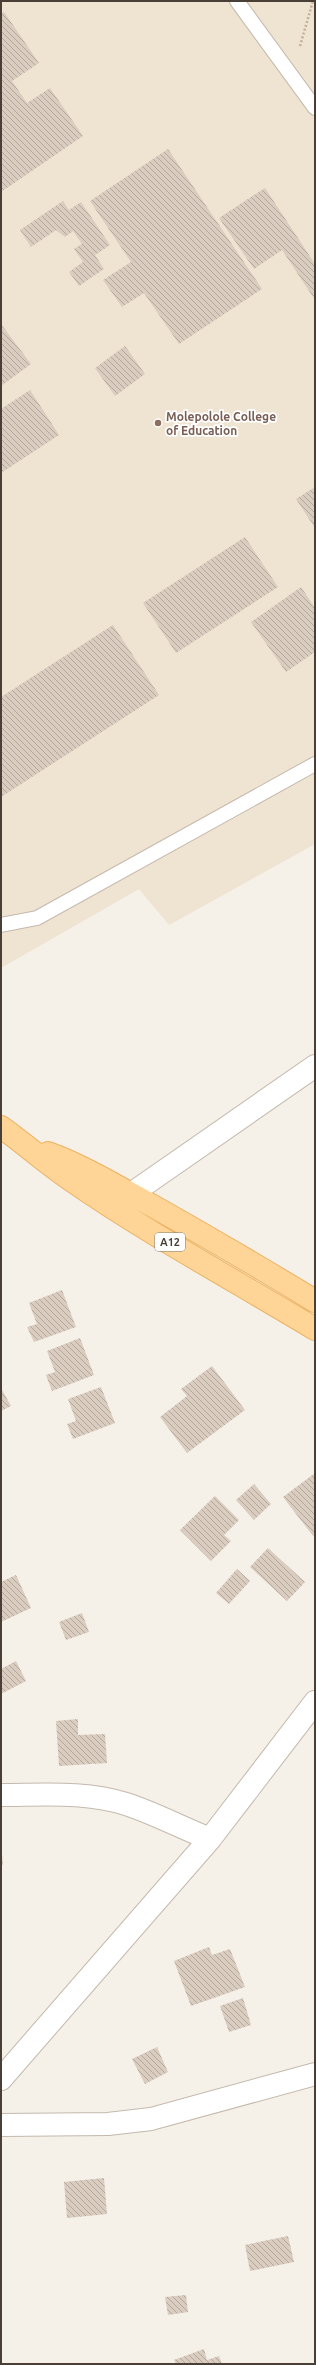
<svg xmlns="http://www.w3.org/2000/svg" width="316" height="2365" font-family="Ubuntu,sans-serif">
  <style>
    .education { fill: #efe3d1 }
    .building { fill: url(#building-back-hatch) }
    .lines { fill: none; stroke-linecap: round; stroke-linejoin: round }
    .lane-casing { stroke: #c4b9ad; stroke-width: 16 }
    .street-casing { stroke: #c4b9ad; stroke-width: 24 }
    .primary-casing { stroke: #ebb160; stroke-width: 24 }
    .path { stroke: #c4b09a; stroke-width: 2.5; stroke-dasharray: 2 2; stroke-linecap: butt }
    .lane { stroke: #fff; stroke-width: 14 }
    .street { stroke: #fff; stroke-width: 22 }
    .primary { stroke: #ffd597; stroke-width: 22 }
    .education-dot { fill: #8d6e63; stroke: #fff; stroke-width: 1.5 }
    .labels { text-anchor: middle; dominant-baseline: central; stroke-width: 3.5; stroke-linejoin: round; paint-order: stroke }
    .shield { fill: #fff; stroke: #807972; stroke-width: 1 }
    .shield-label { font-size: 11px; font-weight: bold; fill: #493f36 }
    .education-label { font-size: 12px; font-weight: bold; fill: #785e54; stroke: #fff; text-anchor: start }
  </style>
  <defs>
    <pattern id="building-back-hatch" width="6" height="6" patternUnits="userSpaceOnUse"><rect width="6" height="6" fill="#dacdc0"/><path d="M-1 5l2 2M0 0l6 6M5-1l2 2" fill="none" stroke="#b3a89d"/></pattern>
  </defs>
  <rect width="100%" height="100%" fill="#f5f0e8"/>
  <path class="education" d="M1 1H315V844L169 925 139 889 1 968Z"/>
  <path class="building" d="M4 12 39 63 12 81 27 103 50 88 83 136 1 192V14Z
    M168 149 262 289 179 344 144 293 122 307 103 280 131 262 90 201Z
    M265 188 315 264V300L282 250 254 269 219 218Z
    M63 201 69 210 81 202 110 245 95 255 104 269 79 286 69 272 83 262 74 249 82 244 73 231 65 237 56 230 31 247 20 230Z
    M1 324 31 364 1 386Z
    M125 346 145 374 115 396 95 368Z
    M30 390 59 435 1 473V409Z
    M315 487V528L296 499Z
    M245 537 278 587 176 653 143 603Z
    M301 587 315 608V652L286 672 251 622Z
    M113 625 159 695 1 797V697Z
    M62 1290 76 1327 34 1342 27 1327 37 1324 29 1303Z
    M80 1338 94 1375 52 1391 46 1375 55 1372 47 1351Z
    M212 1366 245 1410 187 1453 160 1417 187 1396 181 1389Z
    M101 1387 115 1423 73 1439 67 1424 76 1421 68 1399Z
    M1 1388 11 1406 1 1411Z
    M315 1473V1535L313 1536 283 1497Z
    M254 1484 271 1504 254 1520 236 1500Z
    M215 1496 239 1520 224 1535 231 1541 211 1561 180 1530Z
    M268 1548 305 1582 287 1601 250 1567Z
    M237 1569 250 1581 229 1604 216 1593Z
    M16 1575 31 1608 1 1622V1582Z
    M82 1613 89 1632 66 1640 59 1622Z
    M16 1661 26 1681 1 1694V1669Z
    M78 1719V1735L105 1734 107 1763 59 1766 56 1721Z
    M1 1845 3 1865H1Z
    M209 1947 212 1955 230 1949 245 1987 191 2006 174 1961Z
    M243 1998 251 2025 229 2032 220 2006Z
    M157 2047 168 2072 145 2084 132 2059Z
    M104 2178 107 2214 67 2218 64 2182Z
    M288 2236 294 2262 250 2271 245 2245Z
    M186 2295 188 2312 168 2315 165 2297Z
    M204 2349 207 2360 219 2356 222 2364H176L174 2360Z"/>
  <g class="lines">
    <g class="lane-casing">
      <path id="lane" d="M237 1 315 108
        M1 925 37 918 315 764"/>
    </g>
    <g class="street-casing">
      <path id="street" d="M131 1194 315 1066
        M1 1795C42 1795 86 1791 126 1804 154 1813 182 1828 210 1839
        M1 2079 210 1839 315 1702
        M1 2125 108 2124 151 2119 315 2074"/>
    </g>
    <g class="primary-casing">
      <path id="primary" d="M1 1127C25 1144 47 1164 71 1180 149 1234 234 1280 315 1329
        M48 1153C84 1166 118 1187 151 1205 206 1236 261 1268 315 1301"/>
    </g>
    <path class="path" d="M300 46 313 1"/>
    <use href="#lane" class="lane"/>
    <use href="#street" class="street"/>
    <use href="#primary" class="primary"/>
  </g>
  <circle class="education-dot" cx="158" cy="423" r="4"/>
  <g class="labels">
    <rect class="shield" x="155" y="1233" width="30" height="18" rx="3"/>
    <g class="shield-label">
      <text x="170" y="1242">A12</text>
    </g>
    <g class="education-label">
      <text x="166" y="416">Molepolole College<tspan x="166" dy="14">of Education</tspan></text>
    </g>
  </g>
  <rect width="316" height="2365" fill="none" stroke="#493f36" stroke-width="4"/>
</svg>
